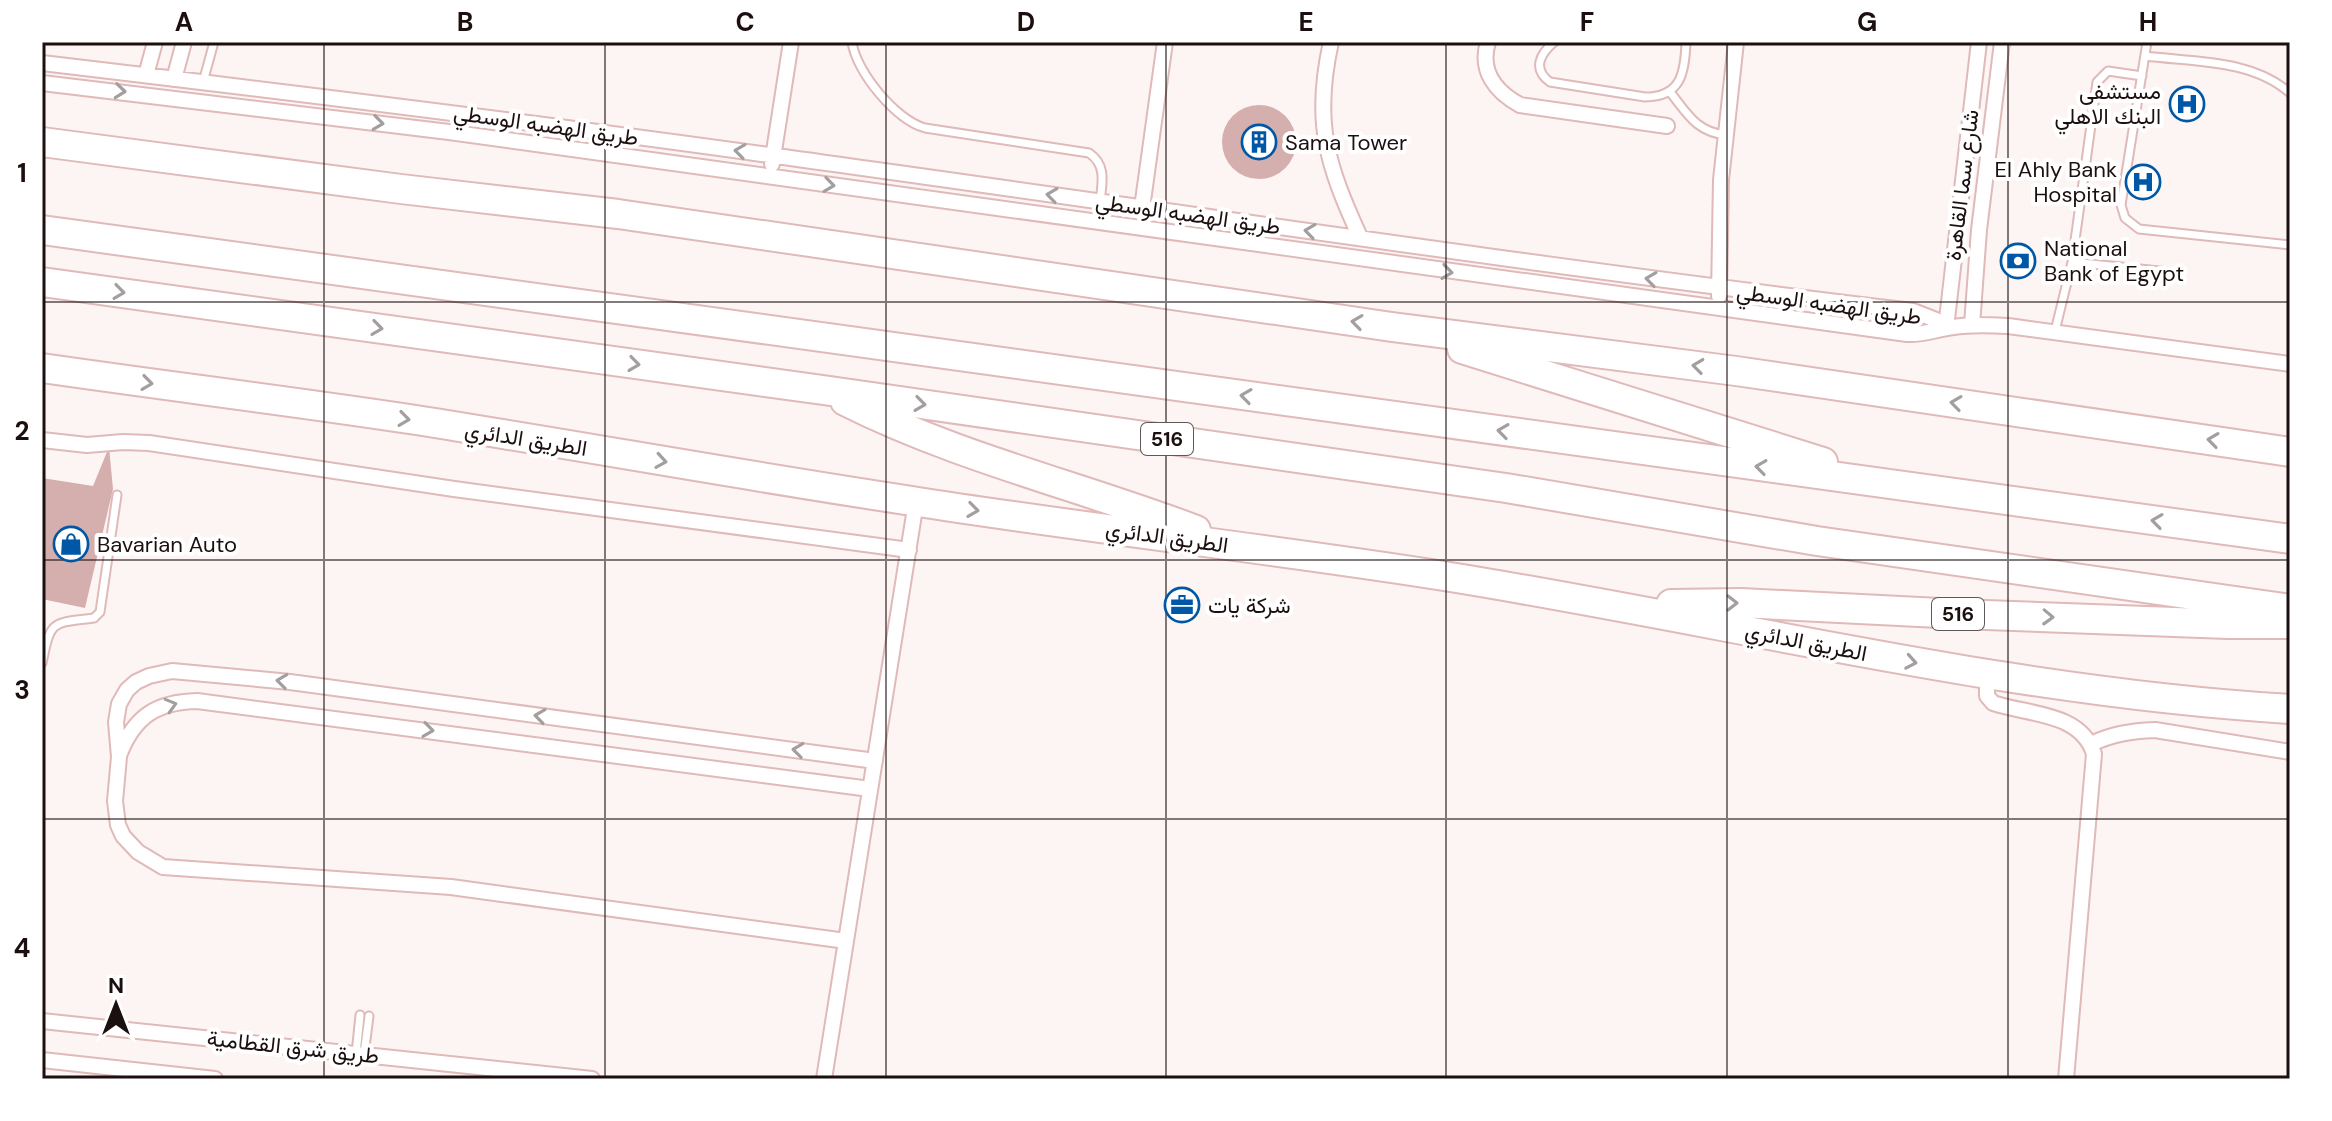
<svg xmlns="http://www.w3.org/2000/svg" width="2332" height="1121" font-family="'DM Sans',Vazirmatn,sans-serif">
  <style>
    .building { fill: #d4afae }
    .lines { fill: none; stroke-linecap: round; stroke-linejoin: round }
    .lane-casing { stroke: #e0b9b9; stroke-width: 11 }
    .street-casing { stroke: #e0b9b9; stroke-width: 18 }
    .highway-casing { stroke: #e0b9b9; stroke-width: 32 }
    .lane { stroke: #fff; stroke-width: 7 }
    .street { stroke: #fff; stroke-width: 14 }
    .highway { stroke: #fff; stroke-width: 28 }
    .oneway { stroke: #a49f9f }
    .grid { fill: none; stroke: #1c0f0f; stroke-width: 2; stroke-opacity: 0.55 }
    .labels { text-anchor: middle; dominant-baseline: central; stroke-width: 8; stroke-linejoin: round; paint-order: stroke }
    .shield { fill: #fff; stroke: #605757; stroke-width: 2 }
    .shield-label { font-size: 20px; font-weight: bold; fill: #1c0f0f }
    .poi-label { font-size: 22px; fill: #1c0f0f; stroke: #fff; text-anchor: start }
    .street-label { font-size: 22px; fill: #1c0f0f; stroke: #fff }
    .neatline { fill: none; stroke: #1c0f0f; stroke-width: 3 }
    .grid-label { font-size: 26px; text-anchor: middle; font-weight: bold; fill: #1c0f0f }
  </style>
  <rect width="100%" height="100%" fill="#fdf5f4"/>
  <path class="building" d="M1222 142a37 37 0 1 1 74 0a37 37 0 1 1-74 0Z
    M109 447 113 489 85 608 42 599V478L93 486Z"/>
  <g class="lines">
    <g class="lane-casing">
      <path id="lane" d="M852 42C856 72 896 120 925 128L1089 153C1107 165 1102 183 1100 202
        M1554 42C1540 54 1532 69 1550 82L1645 97C1681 97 1685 73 1686 42
        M2147 42 2121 205 2125 218 2139 229 2290 245
        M2145 56C2193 62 2252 59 2290 93
        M203 82 214 42
        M1670 92C1687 113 1696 132 1726 135
        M2072 262 2169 272
        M2055 331 2072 262 2097 82 2108 71 2142 76
        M42 663C51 620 51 623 94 618L100 612 117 495
        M356 1054 360 1015
        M364 1055 369 1016"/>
    </g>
    <g class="street-casing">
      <path id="street" d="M1331 42C1313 122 1327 165 1360 237
        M1488 42C1479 71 1496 92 1520 105L1667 126
        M42 63C287 92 532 122 776 156 1155 208 1533 266 1913 311L1936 320 1946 328
        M146 75 155 42
        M174 79 184 42
        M42 83 449 132 1907 334C1924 335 1937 329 1953 327 1972 324 1989 325 2008 326L2290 364
        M772 164 791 42
        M1142 208 1165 42
        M1719 296 1721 180 1736 42
        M1972 325 1979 230 2002 42
        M1946 328 1979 42
        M42 440 87 445 123 442 149 443 454 489 909 550
        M1987 675V696L1993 703C2028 715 2081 712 2094 754L2066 1079
        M2091 744C2112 734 2131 731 2155 730L2290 752
        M120 753C135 716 157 702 197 701L870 789
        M846 941 451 887 163 867 138 852 123 836 118 825 115 801 119 757 116 722 119 704 127 690 136 682 149 676 172 671 290 682 875 761
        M42 1021 592 1079
        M42 1060 215 1079
        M824 1079 916 502"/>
    </g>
    <g class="highway-casing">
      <path id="highway" d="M42 142 401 189 618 214 1392 327 1736 371 2290 452
        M42 230 2290 539
        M42 282 823 390 1506 488 1817 541 2290 609
        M1462 349 1823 462
        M42 368C166 386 291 401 416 420 581 446 746 476 912 501 1089 529 1267 548 1444 576 1726 621 2004 692 2290 709
        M845 401C956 457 1080 486 1196 530
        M1671 604 1741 603 1959 614 2228 624H2290"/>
    </g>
    <use href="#lane" class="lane"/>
    <use href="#street" class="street"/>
    <use href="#highway" class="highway"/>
  </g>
  <defs><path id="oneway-chevron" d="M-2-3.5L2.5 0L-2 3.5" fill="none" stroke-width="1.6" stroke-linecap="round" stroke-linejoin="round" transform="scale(2)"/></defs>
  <g class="oneway">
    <use href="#oneway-chevron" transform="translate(120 91) rotate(6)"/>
    <use href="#oneway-chevron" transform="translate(378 123) rotate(7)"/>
    <use href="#oneway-chevron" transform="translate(740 151) rotate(-172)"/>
    <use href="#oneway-chevron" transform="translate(829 185) rotate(8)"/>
    <use href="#oneway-chevron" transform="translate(1052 195) rotate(-172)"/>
    <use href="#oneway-chevron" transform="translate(1310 231) rotate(-172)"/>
    <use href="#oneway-chevron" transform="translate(1447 272) rotate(8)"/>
    <use href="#oneway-chevron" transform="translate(1651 279) rotate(-172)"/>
    <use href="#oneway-chevron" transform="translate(119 292) rotate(8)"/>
    <use href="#oneway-chevron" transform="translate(1357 322) rotate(-172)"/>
    <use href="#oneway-chevron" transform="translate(377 328) rotate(8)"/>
    <use href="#oneway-chevron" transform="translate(634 364) rotate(8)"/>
    <use href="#oneway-chevron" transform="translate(1698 366) rotate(-173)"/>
    <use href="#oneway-chevron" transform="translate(147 383) rotate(8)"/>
    <use href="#oneway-chevron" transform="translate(1246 396) rotate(-172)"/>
    <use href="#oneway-chevron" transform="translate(1956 403) rotate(-172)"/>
    <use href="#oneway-chevron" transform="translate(920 404) rotate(8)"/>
    <use href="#oneway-chevron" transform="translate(404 419) rotate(8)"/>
    <use href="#oneway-chevron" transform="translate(1503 431) rotate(-172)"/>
    <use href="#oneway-chevron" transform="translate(2213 440) rotate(-172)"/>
    <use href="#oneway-chevron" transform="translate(661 461) rotate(9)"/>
    <use href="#oneway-chevron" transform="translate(1761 467) rotate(-172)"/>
    <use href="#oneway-chevron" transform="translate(973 510) rotate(8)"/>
    <use href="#oneway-chevron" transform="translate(2157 521) rotate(-172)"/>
    <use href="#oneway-chevron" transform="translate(1732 603)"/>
    <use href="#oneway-chevron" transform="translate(2048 617) rotate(2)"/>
    <use href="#oneway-chevron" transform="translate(1911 662) rotate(10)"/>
    <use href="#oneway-chevron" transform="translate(282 681) rotate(-173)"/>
    <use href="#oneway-chevron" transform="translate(171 705) rotate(-16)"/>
    <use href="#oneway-chevron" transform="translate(540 716) rotate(-172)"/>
    <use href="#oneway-chevron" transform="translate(428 730) rotate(8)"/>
    <use href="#oneway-chevron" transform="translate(798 750) rotate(-173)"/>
  </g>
  <path class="grid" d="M324 42V1079M605 42V1079M886 42V1079M1166 42V1079M1446 42V1079M1727 42V1079M2008 42V1079M42 302H2290M42 560H2290M42 819H2290"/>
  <defs>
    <g id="hospital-ring" transform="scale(1.8)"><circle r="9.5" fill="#fff" stroke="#0057a5" stroke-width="1.5"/><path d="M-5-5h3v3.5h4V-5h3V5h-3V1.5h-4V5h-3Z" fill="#0057a5"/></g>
    <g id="building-ring" transform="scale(1.8)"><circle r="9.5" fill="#fff" stroke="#0057a5" stroke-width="1.5"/><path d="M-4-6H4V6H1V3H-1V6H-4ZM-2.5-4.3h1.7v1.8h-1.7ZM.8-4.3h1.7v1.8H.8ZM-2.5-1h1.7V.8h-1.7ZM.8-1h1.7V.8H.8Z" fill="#0057a5"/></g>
    <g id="bank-ring" transform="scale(1.8)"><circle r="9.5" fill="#fff" stroke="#0057a5" stroke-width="1.5"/><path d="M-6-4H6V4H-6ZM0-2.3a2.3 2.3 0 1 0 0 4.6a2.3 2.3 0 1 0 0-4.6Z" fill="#0057a5"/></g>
    <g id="shop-ring" transform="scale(1.8)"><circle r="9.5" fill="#fff" stroke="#0057a5" stroke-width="1.5"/><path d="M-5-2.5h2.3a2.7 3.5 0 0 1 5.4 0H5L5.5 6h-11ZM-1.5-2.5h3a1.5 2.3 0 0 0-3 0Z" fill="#0057a5"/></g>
    <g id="office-ring" transform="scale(1.8)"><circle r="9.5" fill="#fff" stroke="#0057a5" stroke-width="1.5"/><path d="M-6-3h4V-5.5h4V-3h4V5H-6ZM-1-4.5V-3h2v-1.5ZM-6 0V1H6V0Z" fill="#0057a5"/></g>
  </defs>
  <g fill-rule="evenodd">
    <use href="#hospital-ring" x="2187" y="104"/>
    <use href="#building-ring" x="1259" y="142"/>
    <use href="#hospital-ring" x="2143" y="182"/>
    <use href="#bank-ring" x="2018" y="261"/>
    <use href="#shop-ring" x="71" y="544"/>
    <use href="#office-ring" x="1182" y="605"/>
  </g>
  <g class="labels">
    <g class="shield">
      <rect x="1141" y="423" width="52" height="32" rx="6"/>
      <rect x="1932" y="598" width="52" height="32" rx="6"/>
    </g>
    <g class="shield-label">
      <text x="1167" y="439">516</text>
      <text x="1958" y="614">516</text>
    </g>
    <g class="poi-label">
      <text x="2161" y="91" text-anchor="end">مستشفى<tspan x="2161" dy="25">البنك الاهلي</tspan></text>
      <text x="1285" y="142">Sama Tower</text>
      <text x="2117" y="169" text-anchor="end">El Ahly Bank<tspan x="2117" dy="25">Hospital</tspan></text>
      <text x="2044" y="248">National<tspan x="2044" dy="25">Bank of Egypt</tspan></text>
      <text x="97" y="544">Bavarian Auto</text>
      <text x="1208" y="605">شركة يات</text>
    </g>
    <g class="street-label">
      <text transform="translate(546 125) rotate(8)">طريق الهضبه الوسطي</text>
      <text transform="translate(1962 185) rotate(-83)">شارع سما القاهرة</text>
      <text transform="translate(1188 214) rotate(8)">طريق الهضبه الوسطي</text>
      <text transform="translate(1829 304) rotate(8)">طريق الهضبه الوسطي</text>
      <text transform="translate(526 439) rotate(9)">الطريق الدائري</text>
      <text transform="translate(1167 537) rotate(8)">الطريق الدائري</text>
      <text transform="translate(1806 642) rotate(11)">الطريق الدائري</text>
      <text transform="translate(293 1047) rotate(6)">طريق شرق القطامية</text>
    </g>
  </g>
  <rect width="2332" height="1121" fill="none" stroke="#ffffff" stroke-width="88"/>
  <g transform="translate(116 1005)" stroke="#ffffff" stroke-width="6" paint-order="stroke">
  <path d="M0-6L14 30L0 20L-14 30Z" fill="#1c0f0f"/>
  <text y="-12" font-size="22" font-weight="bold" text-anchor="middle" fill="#1c0f0f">N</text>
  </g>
  <rect x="44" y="44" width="2244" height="1033" class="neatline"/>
  <g class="grid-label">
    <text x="184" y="31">A</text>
    <text x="465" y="31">B</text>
    <text x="745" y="31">C</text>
    <text x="1026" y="31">D</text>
    <text x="1306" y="31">E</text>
    <text x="1587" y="31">F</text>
    <text x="1867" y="31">G</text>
    <text x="2148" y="31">H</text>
    <text x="22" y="182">1</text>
    <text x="22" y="440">2</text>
    <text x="22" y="699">3</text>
    <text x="22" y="957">4</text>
  </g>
</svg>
